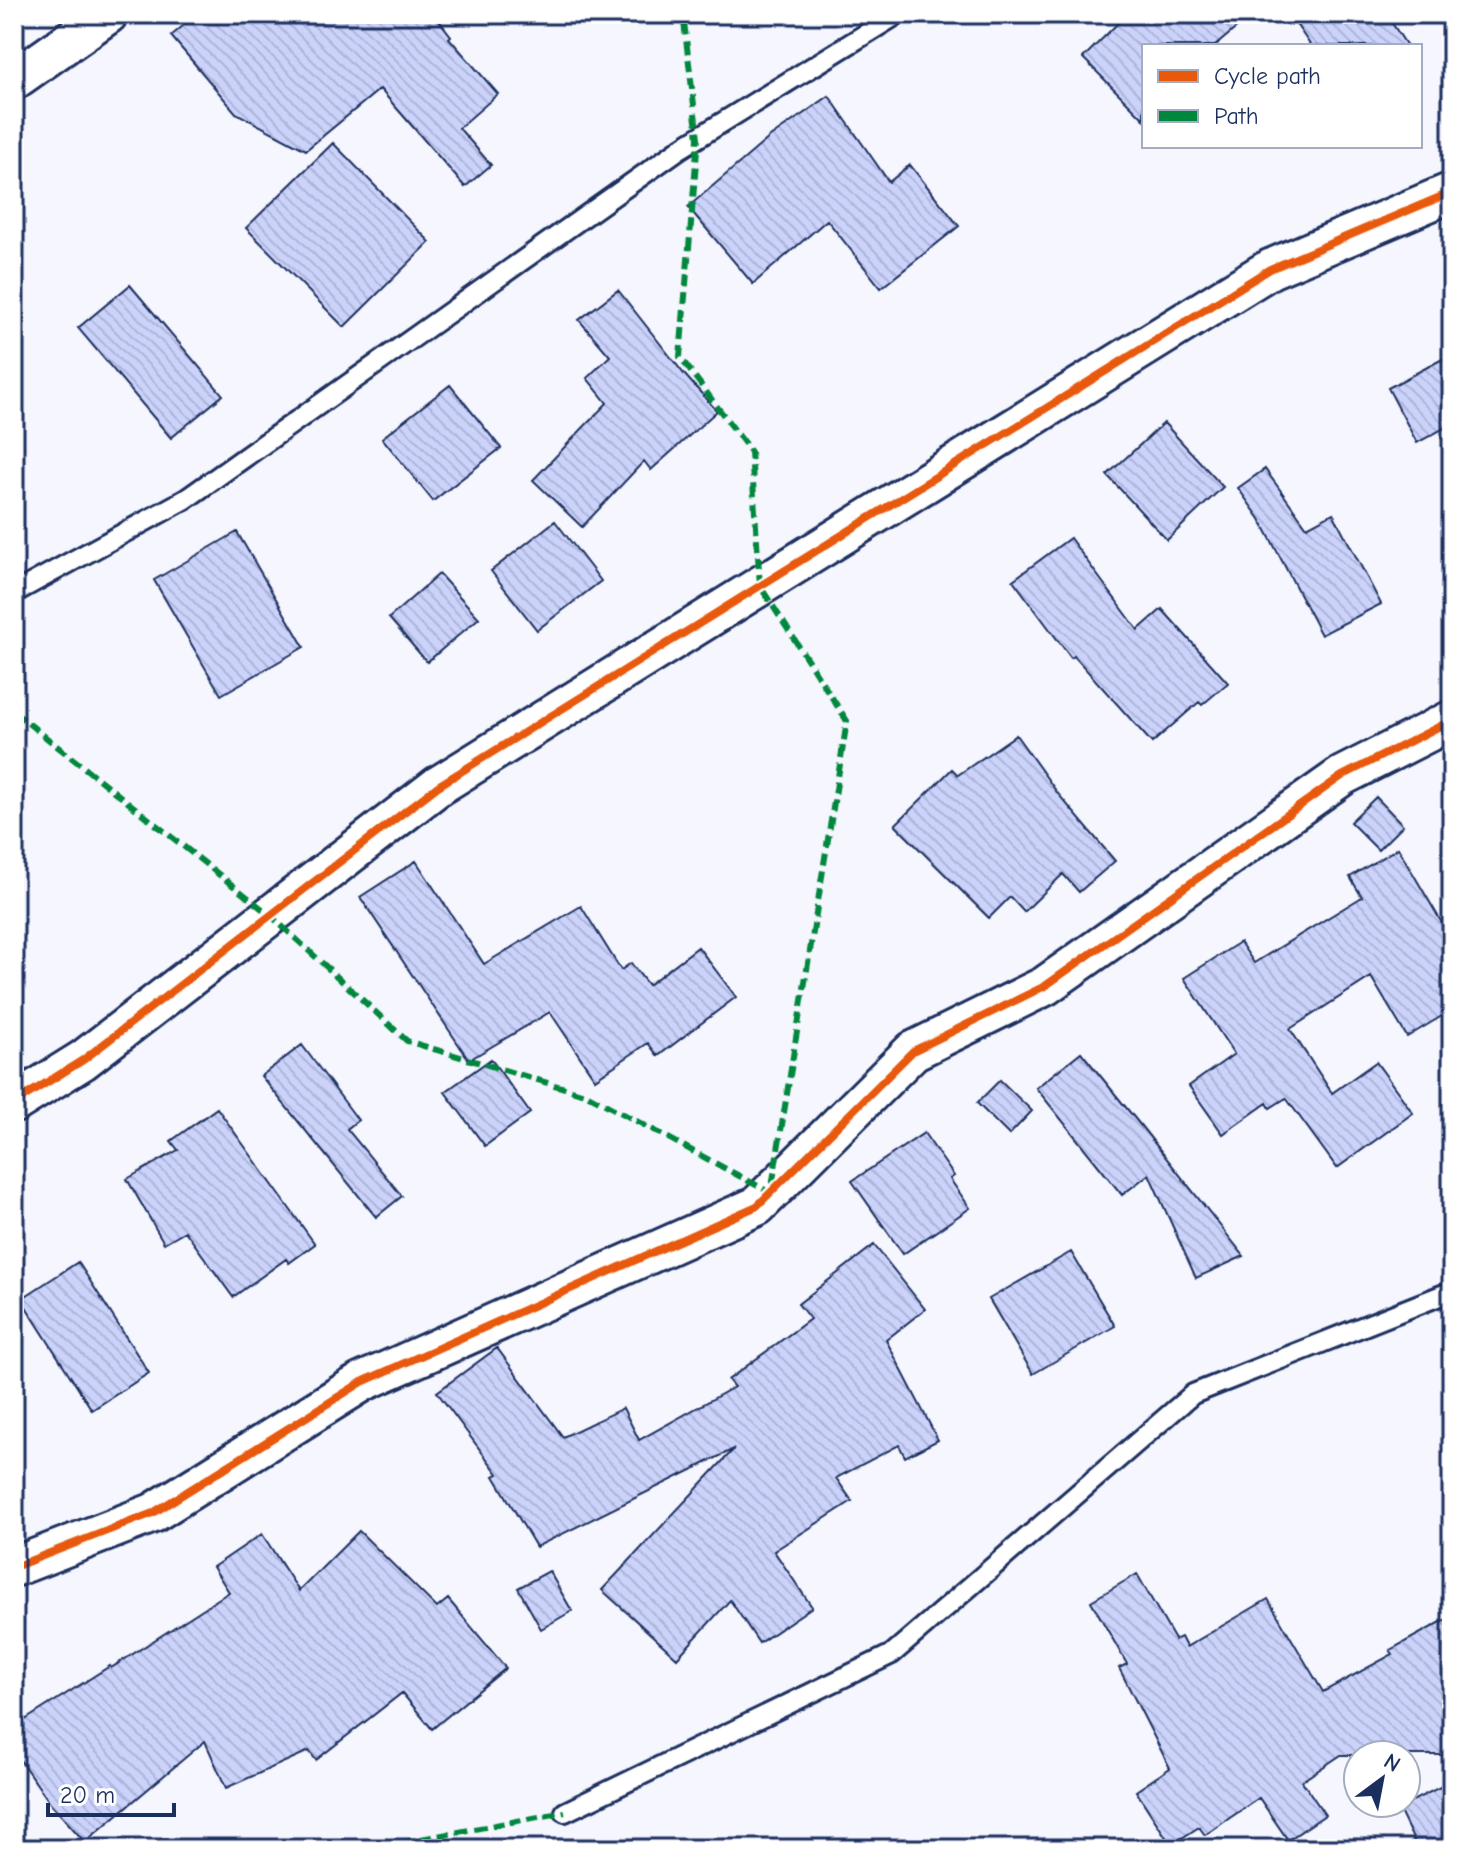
<svg xmlns="http://www.w3.org/2000/svg" width="1466" height="1863" font-family="'Comic Neue',sans-serif">
  <style>
    .building { fill: url(#building-back-hatch); stroke: #1b2f5e; stroke-width: 2 }
    .lines { fill: none; stroke-linecap: round; stroke-linejoin: round }
    .lane-casing { stroke: #1b2f5e; stroke-width: 24 }
    .street-casing { stroke: #1b2f5e; stroke-width: 44 }
    .lane { stroke: #fff; stroke-width: 18 }
    .street { stroke: #fff; stroke-width: 38 }
    .quiet { stroke: #00873e; stroke-width: 6; stroke-dasharray: 12 6; stroke-linecap: butt }
    .cycleway-casing { stroke: #fff; stroke-width: 13 }
    .cycleway { stroke: #e8590c; stroke-width: 8 }
  </style>
  <defs>
    <pattern id="building-back-hatch" width="6" height="6" patternUnits="userSpaceOnUse" patternTransform="scale(2)"><rect width="6" height="6" fill="#cbd3fb"/><path d="M-1 5l2 2M0 0l6 6M5-1l2 2" fill="none" stroke="#aeb5da"/></pattern>
  </defs>
  <rect width="100%" height="100%" fill="#f5f6fe"/>
  <filter id="ink" filterUnits="userSpaceOnUse"><feTurbulence type="fractalNoise" baseFrequency=".0125" numOctaves="2"/><feDisplacementMap in="SourceGraphic" scale="16" xChannelSelector="R" yChannelSelector="G"/><feConvolveMatrix kernelMatrix="1 2 1 2 8 2 1 2 1" color-interpolation-filters="sRGB"/></filter>
  <g filter="url(#ink)">
    <path class="building" d="M197 14H434L451 36 449 38 498 94 459 128 491 165 465 187 380 89 306 150 236 113 171 36Z
      M1127 14H1253L1215 46H1144V119L1083 58Z
      M1289 14H1386L1407 46H1311Z
      M829 96 889 182 910 165 959 226 881 288 827 220 753 284 688 207 770 137Z
      M333 143 430 242 344 327 246 228Z
      M130 285 223 395 171 438 78 328Z
      M618 290 684 374 717 411 651 470 644 461 582 527 533 480 607 403 587 378 610 356 579 320Z
      M1452 354V424L1417 443 1388 388Z
      M450 385 501 448 433 501 382 438Z
      M1164 423 1223 487 1167 540 1107 475Z
      M1265 469 1307 527 1333 513 1381 604 1321 635 1260 519 1238 488Z
      M555 521 601 581 537 630 491 571Z
      M237 532 304 647 221 695 154 580Z
      M1070 538 1138 630 1162 609 1228 683 1202 705 1199 702 1152 743 1074 656 1071 658 1013 580Z
      M439 574 479 618 427 662 389 618Z
      M1016 735 1059 795 1115 861 1079 892 1063 874 1024 912 1010 897 989 918 895 825 952 769 958 775Z
      M1376 797 1403 825 1378 850 1350 822Z
      M1398 848 1452 940V1010L1407 1037 1371 977 1290 1029 1332 1093 1376 1062 1413 1113 1337 1168 1286 1098 1270 1108 1267 1103 1223 1134 1189 1086 1234 1054 1184 978 1240 942 1254 963 1362 897 1350 877Z
      M416 861 484 964 581 906 621 970 631 963 648 985 698 947 736 997 658 1056 648 1043 595 1079 550 1012 469 1060 360 897Z
      M302 1045 358 1120 347 1129 402 1196 376 1217 261 1076Z
      M1081 1052 1141 1126 1244 1256 1196 1278 1149 1174 1122 1195 1036 1088Z
      M491 1059 530 1113 485 1146 445 1092Z
      M1000 1080 1032 1111 1009 1135 977 1103Z
      M217 1108 315 1244 289 1263 286 1259 233 1297 185 1231 164 1243 127 1179 178 1150 171 1141Z
      M924 1133 954 1176 950 1179 970 1208 903 1254 852 1181Z
      M874 1245 925 1309 886 1340 938 1440 905 1457 899 1445 836 1478 852 1501 774 1551 812 1607 759 1643 730 1600 677 1658 602 1590 734 1449 536 1547 494 1476 498 1474 437 1392 497 1348 563 1437 623 1408 639 1440 734 1387 728 1380 810 1319 798 1304Z
      M1071 1252 1115 1326 1033 1374 989 1299Z
      M78 1262 149 1373 92 1410 21 1299Z
      M359 1531 437 1608 448 1599 506 1668 432 1729 402 1693 316 1760 309 1751 226 1788 205 1741 85 1842 51 1804 14 1752V1727L110 1666 111 1668 229 1592 213 1567 262 1534 299 1591Z
      M549 1571 572 1611 541 1629 518 1588Z
      M1137 1574 1175 1640 1181 1637 1186 1647 1268 1599 1323 1692 1393 1654 1390 1650 1452 1616V1755H1341L1302 1781 1325 1815 1288 1840 1259 1798 1205 1835 1199 1827 1171 1845 1136 1791 1170 1768 1119 1668 1127 1664 1091 1601Z
      M1452 1781V1841L1436 1849H1418L1398 1808Z"/>
    <g class="lines">
      <g class="lane-casing">
        <path id="lane" d="M14 593 186 499 681 148 898 14
          M565 1812 892 1654 1193 1394 1452 1291"/>
      </g>
      <g class="street-casing">
        <path id="street" d="M14 80 108 14
          M14 1103 83 1060 438 786 1270 269 1452 192
          M14 1567 153 1513 362 1382 757 1206 913 1051 1045 986 1342 776 1452 720"/>
      </g>
      <use href="#lane" class="lane"/>
      <use href="#street" class="street"/>
      <path class="quiet" d="M14 712 270 915 407 1041 588 1095 771 1193 847 721 760 586 751 452 680 357 698 138 683 14
        M368 1849 565 1812"/>
      <g class="cycleway-casing">
        <path id="cycleway" d="M14 1103 83 1060 438 786 1270 269 1452 192
          M14 1567 153 1513 362 1382 757 1206 913 1051 1045 986 1342 776 1452 720"/>
      </g>
      <use href="#cycleway" class="cycleway"/>
    </g>
  </g>
  <rect width="1466" height="1863" fill="none" stroke="#fff" stroke-width="48"/>
  <rect x="24" y="24" width="1418" height="1815" fill="none" stroke="#1b2f5e" stroke-width="3" filter="url(#ink)"/>
  <rect x="1142" y="44" width="280" height="104" fill="#ffffff" stroke="#a4acbf" stroke-width="2"/>
  <rect x="1158" y="70" width="40" height="12" fill="#e8590c" stroke="#a4acbf" stroke-width="2"/>
  <text x="1214" y="84" font-size="24" fill="#1b2f5e">Cycle path</text>
  <rect x="1158" y="110" width="40" height="12" fill="#00873e" stroke="#a4acbf" stroke-width="2"/>
  <text x="1214" y="124" font-size="24" fill="#1b2f5e">Path</text>
  <g transform="translate(1382 1779) rotate(32)"><circle r="38" fill="#ffffff" stroke="#a4acbf" stroke-width="2"/>
  <path d="M0-6L14 30L0 20L-14 30Z" fill="#1b2f5e"/>
  <text y="-12" font-size="22" font-weight="bold" text-anchor="middle" fill="#1b2f5e">N</text>
  </g>
  <path d="M48 1803v12h126v-12" fill="none" stroke="#1b2f5e" stroke-width="4"/>
  <text x="60" y="1803" font-size="24" fill="#1b2f5e" stroke="#ffffff" stroke-width="6" paint-order="stroke">20 m</text>
</svg>
